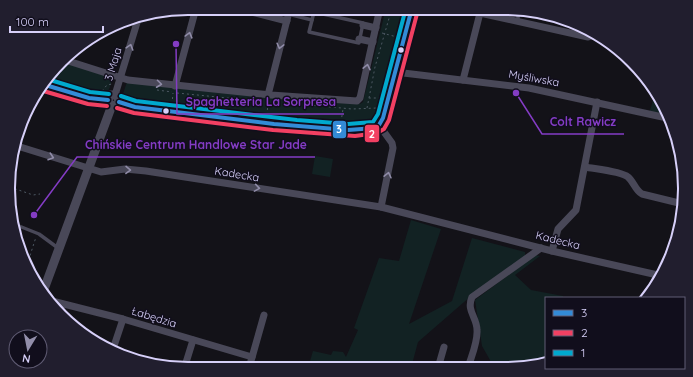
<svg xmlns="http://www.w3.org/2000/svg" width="693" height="377" viewBox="0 0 693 377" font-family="Quicksand,sans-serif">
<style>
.green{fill:#122223}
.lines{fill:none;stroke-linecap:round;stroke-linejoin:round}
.path{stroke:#4d5863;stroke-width:1;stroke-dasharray:2 3;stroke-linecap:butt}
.service{stroke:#494858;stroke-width:3.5}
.minor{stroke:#494858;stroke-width:7}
.tertiary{stroke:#494858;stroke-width:9}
.bus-1-casing{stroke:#110e1c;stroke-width:7}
.bus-2-casing{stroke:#110e1c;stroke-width:7}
.bus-3-casing{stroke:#110e1c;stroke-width:7}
.bus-1{stroke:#338bd7;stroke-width:4}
.bus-2{stroke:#f24062;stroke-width:4}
.bus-3{stroke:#00a9ce;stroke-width:4}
.oneway{stroke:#908ca8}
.bus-dot{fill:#d7d0f9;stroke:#110e1c;stroke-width:1.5}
.labels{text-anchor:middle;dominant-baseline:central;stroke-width:3;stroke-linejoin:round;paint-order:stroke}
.street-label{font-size:11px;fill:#d7d0f9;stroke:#110e1c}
.rim{fill:none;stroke:#d7d0f9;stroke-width:2}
.leader{fill:none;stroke:#843cc5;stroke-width:1.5}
.callout-dot{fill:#843cc5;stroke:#110e1c;stroke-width:1.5}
.callout-label{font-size:12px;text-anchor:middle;font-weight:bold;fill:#843cc5;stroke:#110e1c;stroke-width:3;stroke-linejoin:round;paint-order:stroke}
.line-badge{stroke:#110e1c;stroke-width:1.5}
.badge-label{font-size:11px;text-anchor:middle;font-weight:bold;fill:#fff}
</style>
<rect width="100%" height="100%" fill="#131218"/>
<!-- green -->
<g class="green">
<path d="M386,8H408L382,108L374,123L362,125L286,121L130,102L131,100L126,98L123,94L127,82L175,88L360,104L363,102Z"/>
<path d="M63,62L112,78C111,83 110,92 104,94C91,99 59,85 45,81Z"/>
<path d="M655,93L667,118L649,114Z"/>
<path d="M315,156L333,159L330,177L312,174Z"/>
<path d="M411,220L441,229L409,324L452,301L472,238L525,252V257L471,296L418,342L411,368H308L313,351L331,355L333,351L343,352L346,357L358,330L354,328L379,258L399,261Z"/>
<path d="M535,255L540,256L515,275L531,290L563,296V298H546V361L528,367L491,368L490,360L482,346L475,300Z"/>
</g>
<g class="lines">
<!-- path -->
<g class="path">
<path d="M382,33L397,37"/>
<path d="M157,90L172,92"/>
<path d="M102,91L107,85L112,84"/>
<path d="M177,93L248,100"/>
<path d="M369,98L375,67L392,8"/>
<path d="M172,104L173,93"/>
<path d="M299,104L352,109L377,108"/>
<path d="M367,108L369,98H381"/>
<path d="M267,115L268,102"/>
<path d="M341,122L343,109"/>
<path d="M10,187L33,195L40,194"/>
<path d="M22,258L27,260"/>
<path d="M27,265L36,237"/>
</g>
<!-- service -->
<g class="service">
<path d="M507,8L518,12V21"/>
<path d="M314,12L363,23L359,43L309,32Z"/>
<path d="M288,14L312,20"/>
<path d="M590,31L588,37L603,40"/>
<path d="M14,224L39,234L58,248"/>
</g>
<!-- minor -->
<g class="minor">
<path d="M235,8L287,21"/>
<path d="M363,25L376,28"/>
<path d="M359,39L373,42"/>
<path d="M65,60L128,80L271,95L357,101L360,98L380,8"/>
<path d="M395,72L529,88L667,118"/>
<path d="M463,80L480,13L588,37"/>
<path d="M175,86L196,8"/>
<path d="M115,95L139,16"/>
<path d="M268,95L290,8"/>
<path d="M379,125L392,143L393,148L381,207"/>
<path d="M14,145L101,172L125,169L146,171L381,207L552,251L662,276"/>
<path d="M585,167C595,169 620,171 628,177C634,182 635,190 642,194L683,204"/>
<path d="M552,251L558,229L576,210L597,102"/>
<path d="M48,300L123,319L252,357"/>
<path d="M113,349L123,319"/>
<path d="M249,368L264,315"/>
<path d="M438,368L444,347"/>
<path d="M468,368C471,357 478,342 477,330C477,317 466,311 472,297L541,248"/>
<path d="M184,369L193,340"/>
</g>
<!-- tertiary -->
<g class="tertiary">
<path d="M42,84L89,98L108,100"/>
<path d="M108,100L110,95H115L118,97L119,102"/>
<path d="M119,102L135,107C197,114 258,123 320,128C335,129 361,133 375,128C382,125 383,117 385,110L412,8"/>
<path d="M43,292L112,105"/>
</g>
<!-- bus-1 casing -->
<g class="bus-1-casing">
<g id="bus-1">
<path d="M42,84L89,98L108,100"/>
<path d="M119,102L135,107L274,124L348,130L375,128L379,125L383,118L412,8"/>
</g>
</g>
<!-- bus-2 casing -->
<g class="bus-2-casing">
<g id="bus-2">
<path d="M40,90L88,104L107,106"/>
<path d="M117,108L134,113L273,130L355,136L377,133L384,129L389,120L418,10"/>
</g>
</g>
<!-- bus-3 casing -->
<g class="bus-3-casing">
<g id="bus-3">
<path d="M47,79L90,92L109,94"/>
<path d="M121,96L136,101L297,120L348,124L373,122L378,114L406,8"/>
</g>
</g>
<!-- bus-1 -->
<use href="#bus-1" class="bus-1"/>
<!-- bus-2 -->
<use href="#bus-2" class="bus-2"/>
<!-- bus-3 -->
<use href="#bus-3" class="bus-3"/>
</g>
<!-- one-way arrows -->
<defs><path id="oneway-chevron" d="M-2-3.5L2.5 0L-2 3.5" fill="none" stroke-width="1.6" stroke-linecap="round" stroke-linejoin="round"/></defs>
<g class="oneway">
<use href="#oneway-chevron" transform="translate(189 35) rotate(-75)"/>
<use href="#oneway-chevron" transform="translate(280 46) rotate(104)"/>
<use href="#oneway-chevron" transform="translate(130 47) rotate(-73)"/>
<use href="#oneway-chevron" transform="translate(367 67) rotate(-78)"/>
<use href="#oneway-chevron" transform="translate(159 84) rotate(7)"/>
<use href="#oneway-chevron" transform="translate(51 157) rotate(18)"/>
<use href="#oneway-chevron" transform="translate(128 170) rotate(1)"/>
<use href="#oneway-chevron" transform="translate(388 175) rotate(-77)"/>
<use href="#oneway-chevron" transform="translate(257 188) rotate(9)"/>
</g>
<!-- markers -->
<g class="bus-dot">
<circle cx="401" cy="50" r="3.5"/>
<circle cx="166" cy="111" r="3.5"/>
</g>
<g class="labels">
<!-- street labels -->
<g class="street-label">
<text transform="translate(113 64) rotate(-73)">3 Maja</text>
<text transform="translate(534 78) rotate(10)">Myśliwska</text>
<text transform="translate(237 174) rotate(9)">Kadecka</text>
<text transform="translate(558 240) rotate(14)">Kadecka</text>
<text transform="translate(154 317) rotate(17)">Łabędzia</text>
</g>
</g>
<!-- crop -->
<path d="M0 0H693V377H0ZM188 15H505A173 173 0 0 1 678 188V189A173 173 0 0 1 505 362H188A173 173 0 0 1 15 189V188A173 173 0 0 1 188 15Z" fill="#211e2e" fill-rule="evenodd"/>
<path class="rim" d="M188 15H505A173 173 0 0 1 678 188V189A173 173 0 0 1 505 362H188A173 173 0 0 1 15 189V188A173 173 0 0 1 188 15Z"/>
<!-- callouts -->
<path class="leader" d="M176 44L177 114H344M516 93L542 134H624M34 215L77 157H315"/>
<g class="callout-dot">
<circle cx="176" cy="44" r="4"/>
<circle cx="516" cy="93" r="4"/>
<circle cx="34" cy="215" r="4"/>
</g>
<g class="callout-label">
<text x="261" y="106">Spaghetteria La Sorpresa</text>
<text x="583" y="126">Colt Rawicz</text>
<text x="196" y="149">Chińskie Centrum Handlowe Star Jade</text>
</g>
<g class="line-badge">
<rect x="332" y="120" width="15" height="19" rx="4" fill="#338bd7"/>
<rect x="364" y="124" width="16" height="19" rx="4" fill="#f24062"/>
</g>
<g class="badge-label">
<text x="339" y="133">3</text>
<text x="372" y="138">2</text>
</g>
<!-- legend -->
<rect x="545" y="297" width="140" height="72" fill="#110e1c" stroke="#605c74"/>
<rect x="553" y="310" width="20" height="6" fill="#338bd7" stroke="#605c74"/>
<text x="581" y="317" font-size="12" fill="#d7d0f9">3</text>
<rect x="553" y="330" width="20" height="6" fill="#f24062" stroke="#605c74"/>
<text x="581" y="337" font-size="12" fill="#d7d0f9">2</text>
<rect x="553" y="350" width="20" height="6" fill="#00a9ce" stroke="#605c74"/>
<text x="581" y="357" font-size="12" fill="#d7d0f9">1</text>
<!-- north arrow -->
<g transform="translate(28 349) rotate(190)"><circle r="19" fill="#110e1c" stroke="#605c74"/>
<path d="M0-3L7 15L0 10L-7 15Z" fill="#928eaa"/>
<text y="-6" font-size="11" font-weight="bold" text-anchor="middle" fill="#d7d0f9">N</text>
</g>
<!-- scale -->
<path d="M10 26v6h93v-6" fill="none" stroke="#d7d0f9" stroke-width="2"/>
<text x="16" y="26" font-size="12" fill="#d7d0f9" stroke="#110e1c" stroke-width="3" paint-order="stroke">100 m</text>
</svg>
